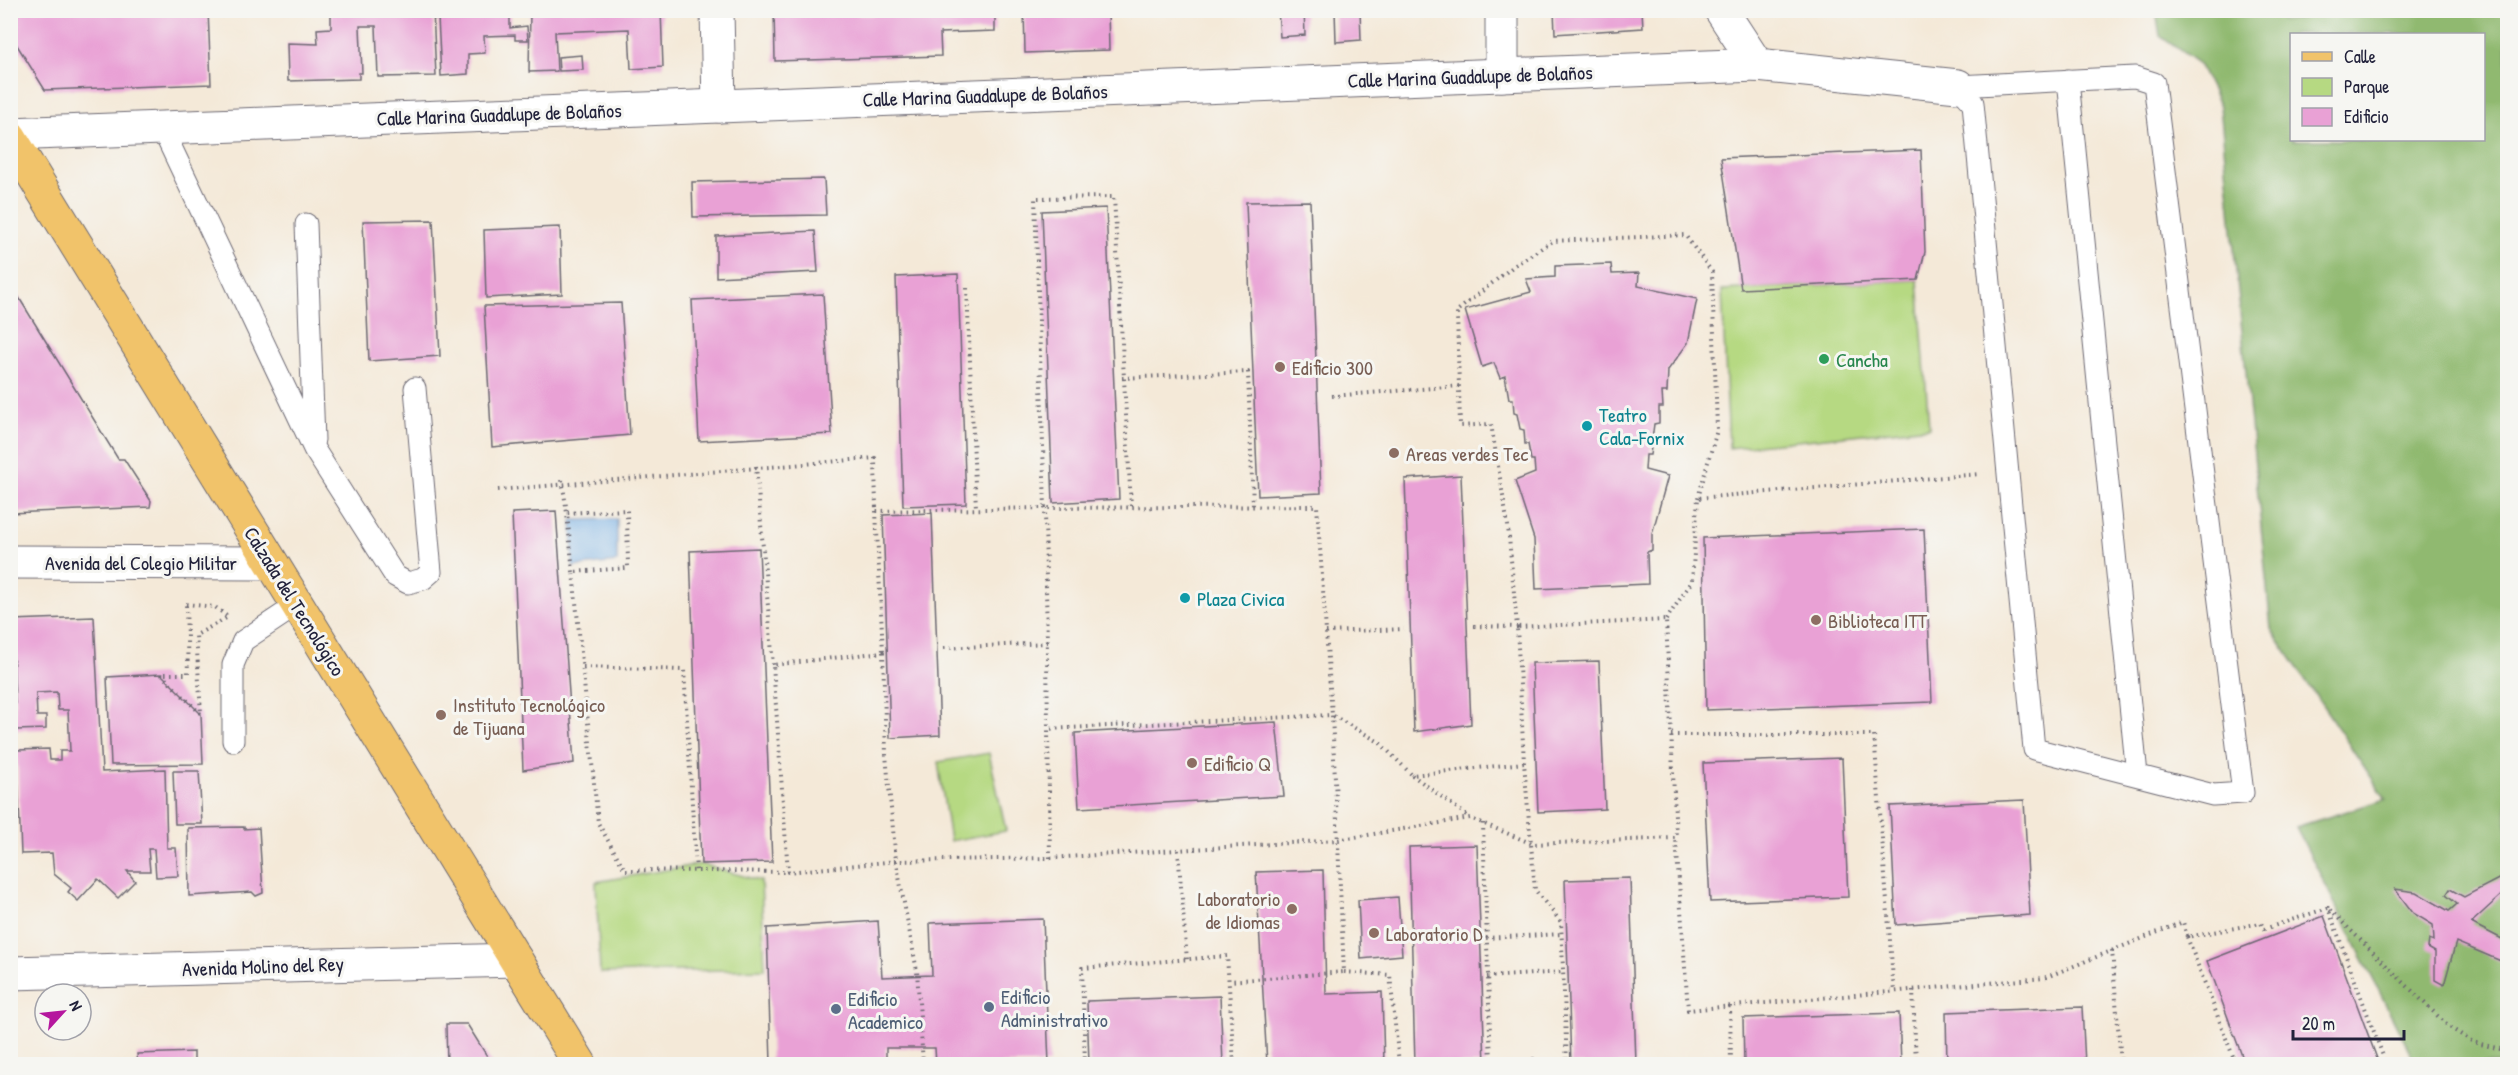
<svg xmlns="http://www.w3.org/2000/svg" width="2518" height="1075" viewBox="0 0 2518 1075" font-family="'Patrick Hand',sans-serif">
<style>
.green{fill:#b6d982;stroke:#6c7e5e;stroke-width:1.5}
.forest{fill:#90b970;stroke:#596e56;stroke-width:1.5;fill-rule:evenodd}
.water{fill:#74ade4;stroke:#4b6890;stroke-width:1.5}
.building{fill:#e9a1d5}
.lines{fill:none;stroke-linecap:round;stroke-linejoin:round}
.service-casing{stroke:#6c6872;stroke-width:23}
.minor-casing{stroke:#6c6872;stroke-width:35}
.primary-casing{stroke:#6c6872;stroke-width:35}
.path{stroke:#6c6872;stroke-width:4;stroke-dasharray:1.5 4.5;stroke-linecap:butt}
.service{stroke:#fff;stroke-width:21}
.minor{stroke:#fff;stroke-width:33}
.primary{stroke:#f1c36a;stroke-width:33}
.leisure-dot{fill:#2e9e5b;stroke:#f6f6f2;stroke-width:2}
.education-dot{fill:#8d6e63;stroke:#f6f6f2;stroke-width:2}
.culture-dot{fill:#0f9aa8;stroke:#f6f6f2;stroke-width:2}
.service-dot{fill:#5c6f8a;stroke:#f6f6f2;stroke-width:2}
.labels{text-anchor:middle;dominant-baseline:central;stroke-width:6;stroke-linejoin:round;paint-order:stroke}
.street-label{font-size:20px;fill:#22223b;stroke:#f6f6f2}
.leisure-label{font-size:20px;fill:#27864d;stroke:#f6f6f2;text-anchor:start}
.education-label{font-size:20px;fill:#785e54;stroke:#f6f6f2;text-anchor:start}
.culture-label{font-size:20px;fill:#0d838f;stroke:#f6f6f2;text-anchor:start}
.service-label{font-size:20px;fill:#4e5e75;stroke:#f6f6f2;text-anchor:start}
</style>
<rect width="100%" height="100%" fill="#f6f6f2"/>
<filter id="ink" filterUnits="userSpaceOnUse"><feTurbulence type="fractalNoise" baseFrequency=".0167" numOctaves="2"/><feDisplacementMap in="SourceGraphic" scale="12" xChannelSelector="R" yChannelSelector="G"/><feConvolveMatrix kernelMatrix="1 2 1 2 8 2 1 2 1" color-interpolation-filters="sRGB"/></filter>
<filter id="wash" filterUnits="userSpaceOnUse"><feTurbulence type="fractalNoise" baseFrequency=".008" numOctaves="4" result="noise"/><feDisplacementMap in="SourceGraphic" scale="24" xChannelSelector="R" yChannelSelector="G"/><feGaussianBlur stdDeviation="1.35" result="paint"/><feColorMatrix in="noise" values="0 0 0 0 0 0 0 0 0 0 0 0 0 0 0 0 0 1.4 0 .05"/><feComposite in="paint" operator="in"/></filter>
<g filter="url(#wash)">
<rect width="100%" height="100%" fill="#f4e9d8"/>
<!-- green -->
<g class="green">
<path d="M1918,280L1929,427L1729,448L1722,290Z"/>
<path d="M989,753L1006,831L950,841L938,762Z"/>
<path d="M701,864L761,881L765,969L600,973L596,882Z"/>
</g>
<!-- forest -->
<path class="forest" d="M2156,11H2276L2283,21L2343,11H2507V1064H2416L2296,827L2386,799L2271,629L2220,106L2199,64L2160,36ZM2292,34H2484V140H2292Z"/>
<!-- water -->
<path class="water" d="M617,519V562L573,567L572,520Z"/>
<g id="blocks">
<!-- building -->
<g class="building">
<path d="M10,10H208L211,84L45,90L10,34Z"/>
<path d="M331,10H433L436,76L378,77L376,26H360L362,73H359V79L288,81L287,43L318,44L317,29L331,28Z"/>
<path d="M435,10H447V14L466,13V10H510V28L527,26L528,40H515V35L484,36L485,53L468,54V74L441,76L438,18L435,19Z"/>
<path d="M530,10H661L663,67L631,69L629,29L555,32L557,71L529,72Z"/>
<path d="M774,10H858V15H873V10H995V31L940,33L941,56L775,61Z"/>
<path d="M1024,10H1108L1109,50L1025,53Z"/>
<path d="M1278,10H1304L1305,35L1280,37Z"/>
<path d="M1335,10H1360L1361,40L1336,42Z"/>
<path d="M1554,10H1642L1643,28L1555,34Z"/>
<path d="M2371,10H2381L2383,16L2372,17Z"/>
<path d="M582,55L583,70L559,71L558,57Z"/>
<path d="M1921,150L1925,252L1918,280L1741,289L1721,158Z"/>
<path d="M824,179L826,215L693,217L692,182Z"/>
<path d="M1310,201L1321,493L1258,496L1246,202Z"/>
<path d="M1106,208L1119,499L1053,503L1042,211Z"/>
<path d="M433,220L440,356L369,361L363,221Z"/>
<path d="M560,227L562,294L486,298L484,230Z"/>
<path d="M815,231L818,272L716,277V236Z"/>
<path d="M1611,264L1612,274L1639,273L1638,286L1697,299L1688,343L1668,370L1667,392H1662L1663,407H1659V423L1654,424L1650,455H1646L1645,470L1668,476L1652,534V550L1647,552L1648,584L1536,589L1534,539L1515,481L1535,473L1534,460H1531L1528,444H1525L1524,430L1520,429L1517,414L1514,413L1513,399H1509L1505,376L1500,378L1494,363L1482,367L1465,310L1531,292L1526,279L1555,277V266Z"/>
<path d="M958,274L966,504L903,506L896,277Z"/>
<path d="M10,283L118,459H124L151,501L150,507L10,513Z"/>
<path d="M823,294L832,434L699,441L692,300Z"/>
<path d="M621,303L630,435L492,447L484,306Z"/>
<path d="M1461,475L1471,724L1414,732L1405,479Z"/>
<path d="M556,511L574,763L523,770L512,513Z"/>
<path d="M932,513L940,735L890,738L883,515Z"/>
<path d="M1924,529L1932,702L1706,710L1703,538Z"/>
<path d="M759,548L772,862L701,864L690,551Z"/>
<path d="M94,617L102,772L165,769L167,848H176L178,876L156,877L154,849H148L150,871H127L135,881L118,898L98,879L78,901L68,892L71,888L54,874L52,853L21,854L17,750L49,749L50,760H60V751H70L68,710H58L57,692L36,693L37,716H46V729L16,730L12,620Z"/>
<path d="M1599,661L1605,809L1538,812L1532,663Z"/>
<path d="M161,674L201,714L203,764L111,765L107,677Z"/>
<path d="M1276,722L1284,796L1079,808L1075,733Z"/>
<path d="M1842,758L1848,897L1710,902L1703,763Z"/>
<path d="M173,771H199L202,824H175Z"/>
<path d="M2024,800L2030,915L1896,925L1890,806Z"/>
<path d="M244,827V829L259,828L263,893L256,896L252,892L189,896L188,828Z"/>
<path d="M1477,845L1485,1064H1415L1409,847Z"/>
<path d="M1323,870L1326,994L1382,992L1384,1064H1267L1256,872Z"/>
<path d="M2508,874V889L2471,923L2508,942V964L2456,942L2444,985L2435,980V952L2428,948L2429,939L2434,941L2433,925L2413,913L2395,889L2416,892L2449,911L2457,904L2446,895L2450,889L2464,897Z"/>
<path d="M1630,878L1636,1064H1571L1565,880Z"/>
<path d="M1398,897L1402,955L1361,959L1358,900Z"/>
<path d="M2324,916L2379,1064H2245L2207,961Z"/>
<path d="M1043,919L1049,1064H936L935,1048H886V1064H771L767,928L878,921L882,977L932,975L930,923Z"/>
<path d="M1220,996L1223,1064H1089L1087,1001Z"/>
<path d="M2082,1007L2085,1064H1947L1946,1012Z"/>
<path d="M1899,1013L1901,1064H1744L1743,1018Z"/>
<path d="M446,1024H467L492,1064H447Z"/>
<path d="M194,1052V1064H138L137,1054Z"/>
</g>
</g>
</g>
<g filter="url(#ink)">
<use href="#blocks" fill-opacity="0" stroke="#6c6872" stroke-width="1.5"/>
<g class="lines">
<!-- service casing -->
<g class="service-casing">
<g id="service">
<path d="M2135,77L2154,83L2243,793L2213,795L2034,749L1973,103L1958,86Z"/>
<path d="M2068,80L2137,775"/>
<path d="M162,128L314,449L395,576L408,583L423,579L431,572L415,388"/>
<path d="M306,224L314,440"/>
<path d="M233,741V665L243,641L297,605"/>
</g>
</g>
<!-- minor casing -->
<g class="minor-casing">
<g id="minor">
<path d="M717,10L719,106"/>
<path d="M1502,10V75"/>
<path d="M1721,10L1757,65"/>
<path d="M10,134L1757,65L1958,86"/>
<path d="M10,562L271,563"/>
<path d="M10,973L516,960"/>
</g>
</g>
<!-- primary casing -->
<g class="primary-casing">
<path id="primary" d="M10,137L580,1064"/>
</g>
<!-- path -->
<g class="path">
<path d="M967,288L976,509"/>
<path d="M1122,378L1248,372L1253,506"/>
<path d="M1332,396L1459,386"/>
<path d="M756,466L773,665"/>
<path d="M562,480L567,513"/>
<path d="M498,490L875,458L876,511L1045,508L1048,729"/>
<path d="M1131,506L1114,197L1035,198L1045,508L1317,506L1332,715L1379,742L1412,775L1524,763L1535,890L1561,922L1567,1064"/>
<path d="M876,511L883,652"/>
<path d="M573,572L567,513L627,510L628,568L573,572L598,823L625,870L788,872"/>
<path d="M186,604L215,607L228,617L196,635L201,714L161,674H188Z"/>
<path d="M1666,620L1692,581L1698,498L1980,474"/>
<path d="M1474,626L1517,627L1508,526L1491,424L1460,426L1457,311L1515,265L1553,241L1685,235L1712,272L1717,430L1698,498"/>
<path d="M1326,632L1404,629"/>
<path d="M944,648L1047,643"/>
<path d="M883,652L886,755L896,861L788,872L773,665Z"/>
<path d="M583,667L684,670L696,871"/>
<path d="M1671,735H1874L1894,992"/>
<path d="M1524,763L1517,627L1666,620L1676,838"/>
<path d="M1412,775L1469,817"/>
<path d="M1483,823L1491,1064"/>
<path d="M1178,850L1187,960"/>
<path d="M1050,858L1048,729L1332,715L1344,972L1229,981"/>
<path d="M2330,910L2449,1027L2473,1042L2508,1051"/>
<path d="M2187,937L2236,1064"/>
<path d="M1486,938L1562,934"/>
<path d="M2112,950L2121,1064"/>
<path d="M1344,972L1390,975L1399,1064"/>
<path d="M1487,977L1563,972"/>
<path d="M1913,990L1916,1064"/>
<path d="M1730,1006L1731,1064"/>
<path d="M923,1064L917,971L896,861L1050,858L1337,840L1470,818L1533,844L1676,838L1688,1010L2044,978L2183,922L2187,937L2261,923L2264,929L2328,908L2386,1064"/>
<path d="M1085,1064L1082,968L1227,956L1234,1064"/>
<path d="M1522,1064L1533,1059L1541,1064"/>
</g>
<!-- service -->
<use href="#service" class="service"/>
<!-- minor -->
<use href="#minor" class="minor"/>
<!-- primary -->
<use href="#primary" class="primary"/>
</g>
</g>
<!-- markers -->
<circle class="leisure-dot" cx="1824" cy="359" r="6"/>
<g class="education-dot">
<circle cx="1280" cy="367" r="6"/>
<circle cx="1394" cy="453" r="6"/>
<circle cx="1816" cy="620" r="6"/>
<circle cx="441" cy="715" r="6"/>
<circle cx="1192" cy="763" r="6"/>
<circle cx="1292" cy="909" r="6"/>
<circle cx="1374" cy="933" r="6"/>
</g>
<g class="culture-dot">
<circle cx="1587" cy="426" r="6"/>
<circle cx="1185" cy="598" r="6"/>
</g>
<g class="service-dot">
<circle cx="989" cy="1007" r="6"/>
<circle cx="836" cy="1009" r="6"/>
</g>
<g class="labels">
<!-- street labels -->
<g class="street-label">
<text transform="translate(1470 76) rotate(-2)">Calle Marina Guadalupe de Bolaños</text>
<text transform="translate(985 95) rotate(-2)">Calle Marina Guadalupe de Bolaños</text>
<text transform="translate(499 114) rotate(-2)">Calle Marina Guadalupe de Bolaños</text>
<text x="141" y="562">Avenida del Colegio Militar</text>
<text transform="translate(295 601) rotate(58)">Calzada del Tecnológico</text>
<text transform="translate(263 966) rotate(-2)">Avenida Molino del Rey</text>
</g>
<!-- leisure labels -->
<g class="leisure-label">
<text x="1836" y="359">Cancha</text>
</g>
<!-- education labels -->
<g class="education-label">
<text x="1292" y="367">Edificio 300</text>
<text x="1406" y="453">Areas verdes Tec</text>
<text x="1828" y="620">Biblioteca ITT</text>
<text x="453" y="704">Instituto Tecnológico<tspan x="453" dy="23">de Tijuana</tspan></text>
<text x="1204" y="763">Edificio Q</text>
<text x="1280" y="898" text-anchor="end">Laboratorio<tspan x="1280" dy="23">de Idiomas</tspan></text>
<text x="1386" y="933">Laboratorio D</text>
</g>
<!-- culture labels -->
<g class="culture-label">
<text x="1599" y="414">Teatro<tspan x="1599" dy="23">Cala-Fornix</tspan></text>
<text x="1197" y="598">Plaza Civica</text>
</g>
<!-- service labels -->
<g class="service-label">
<text x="1001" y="996">Edificio<tspan x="1001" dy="23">Administrativo</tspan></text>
<text x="848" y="998">Edificio<tspan x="848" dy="23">Academico</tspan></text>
</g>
</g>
<!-- margin -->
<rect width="2518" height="1075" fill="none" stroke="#f6f6f2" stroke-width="36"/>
<!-- legend -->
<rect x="2290" y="33" width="195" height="108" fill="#f6f6f2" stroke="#a1a1a9" stroke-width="1.5"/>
<rect x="2302" y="52" width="30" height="9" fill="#f1c36a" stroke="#a1a1a9" stroke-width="1.5"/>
<text x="2344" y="63" font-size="18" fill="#22223b">Calle</text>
<rect x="2302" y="78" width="30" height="18" fill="#b6d982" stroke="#a1a1a9" stroke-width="1.5"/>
<text x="2344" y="93" font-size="18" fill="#22223b">Parque</text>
<rect x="2302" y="108" width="30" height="18" fill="#e9a1d5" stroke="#a1a1a9" stroke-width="1.5"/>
<text x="2344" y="123" font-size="18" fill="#22223b">Edificio</text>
<!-- north arrow -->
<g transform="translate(63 1012) rotate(63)"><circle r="28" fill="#f6f6f2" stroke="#a1a1a9" stroke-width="1.5"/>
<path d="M0-4.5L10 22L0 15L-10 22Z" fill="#b5179e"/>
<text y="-9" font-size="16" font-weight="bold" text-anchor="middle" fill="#22223b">N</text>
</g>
<!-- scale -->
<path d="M2293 1030v9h111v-9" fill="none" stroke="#22223b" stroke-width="3"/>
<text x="2302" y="1030" font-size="18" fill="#22223b" stroke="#f6f6f2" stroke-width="4.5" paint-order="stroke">20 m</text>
</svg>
